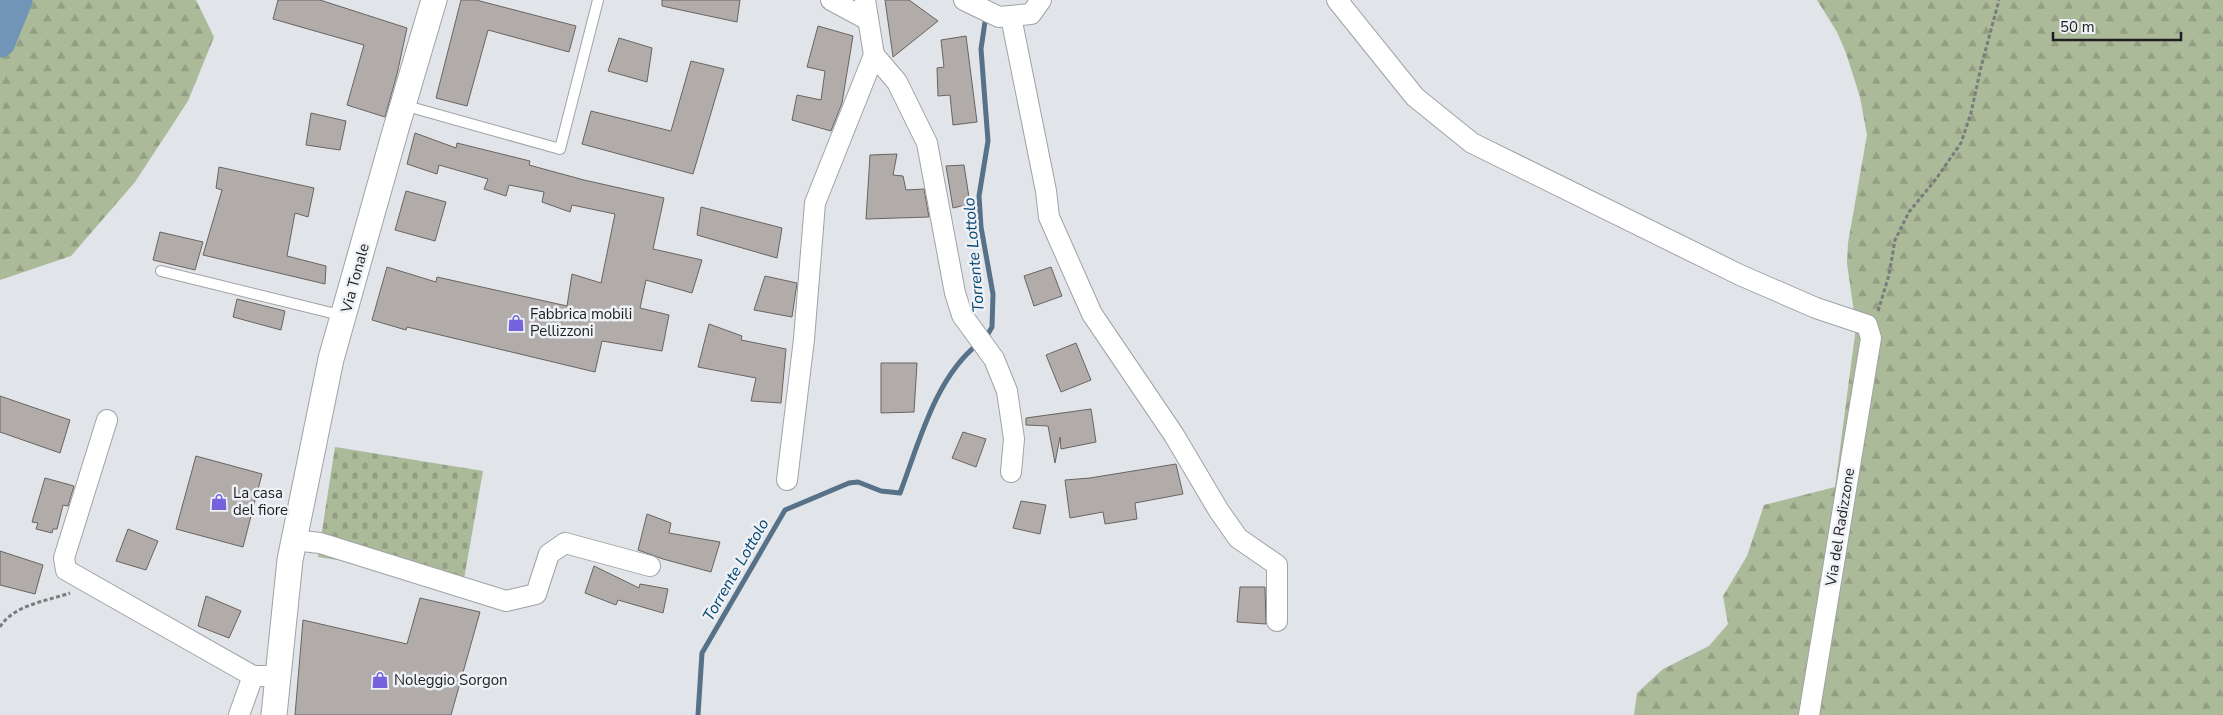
<svg xmlns="http://www.w3.org/2000/svg" width="2223" height="715" viewBox="0 0 2223 715" font-family="'Nunito Sans',sans-serif">
<style>
.forest{fill:url(#forest-firs)}
.cemetery{fill:url(#cemetery-stones)}
.lines{fill:none;stroke-linecap:round;stroke-linejoin:round}
.stream{stroke:#577189;stroke-width:5}
.river{stroke:#7095b6;stroke-width:31}
.building{fill:#b1acaa;stroke:#696462}
.service-casing{stroke:#a0a2a6;stroke-width:12}
.minor-casing{stroke:#a0a2a6;stroke-width:22}
.tertiary-casing{stroke:#a0a2a6;stroke-width:27}
.path{stroke:#797b7d;stroke-width:3;stroke-dasharray:4 2.5;stroke-linecap:butt}
.service{stroke:#fff;stroke-width:10}
.minor{stroke:#fff;stroke-width:20}
.tertiary{stroke:#fff;stroke-width:25}
.labels{text-anchor:middle;dominant-baseline:central;stroke-width:5;stroke-linejoin:round;paint-order:stroke}
.street-label{font-size:15px;fill:#1d1e1f;stroke:#eef1f5}
.poi-label{font-size:15px;fill:#1d1e1f;stroke:#eef1f5;text-anchor:start}
.water-label{font-size:16px;font-style:italic;fill:#064672;stroke:#eef1f5}
</style>
<defs>
<pattern id="forest-firs" width="22" height="20" patternUnits="userSpaceOnUse" patternTransform="scale(1.25)"><rect width="22" height="20" fill="#abba99"/><path d="M5 1l3.5 6h-7zM16 11l3.5 6h-7z" fill="#939f83"/></pattern>
<pattern id="cemetery-stones" width="16" height="16" patternUnits="userSpaceOnUse" patternTransform="scale(1.25)"><rect width="16" height="16" fill="#abba99"/><path d="M2 7V4a2 2 0 0 1 4 0v3zM10 15v-3a2 2 0 0 1 4 0v3z" fill="#939f83"/></pattern>
</defs>
<rect width="100%" height="100%" fill="#e1e4e8"/>
<!-- forest -->
<g class="forest">
<path d="M10,0H196L214,37L188,101L135,182L71,256L0,280V4Z"/>
<path d="M1817,0H2223V715H1634L1637,693L1663,669L1709,646L1728,624L1723,596L1747,556L1764,505L1835,487L1856,327L1847,263L1848,243L1867,135L1860,97L1846,53L1837,32Z"/>
</g>
<!-- cemetery -->
<path class="cemetery" d="M335,447L483,471L464,579L318,557Z"/>
<g class="lines">
<!-- stream -->
<g class="stream">
<path d="M985,339L992,327L993,294L981,227L979,196L988,141L981,49L986,15"/>
<path d="M698,715L702,653L785,510L849,483L858,482L881,491L900,493C919,443 935,378 978,344"/>
</g>
<!-- river -->
<path class="river" d="M0,42L17,0"/>
</g>
<!-- building -->
<g class="building">
<path d="M278,0H320L407,28L397,74L385,117L347,105L364,45L273,19Z"/>
<path d="M461,0H476L576,26L569,52L488,30L467,106L436,98Z"/>
<path d="M662,0H740L737,22L662,6Z"/>
<path d="M885,0H909L938,21L893,57Z"/>
<path d="M818,26L853,36L842,103L831,131L792,120L797,95L821,100L825,71L807,67Z"/>
<path d="M966,36L977,122L953,125L950,95L938,96L937,68L944,67L941,40Z"/>
<path d="M619,38L652,48L647,82L608,71Z"/>
<path d="M691,61L724,69L693,174L582,144L591,111L671,131Z"/>
<path d="M311,113L346,121L340,150L306,145Z"/>
<path d="M415,133L456,148L457,143L530,161L529,165L584,180L664,198L653,249L702,260L692,293L646,280L640,308L669,315L662,351L602,341L595,372L407,327L406,330L372,320L387,267L436,282L437,277L567,306L572,274L601,283L615,214L572,205L570,212L542,202L544,192L509,185L506,196L484,189L488,179L439,165L437,174L407,164Z"/>
<path d="M897,154L893,175L903,176L906,190L924,189L929,217L866,219L870,155Z"/>
<path d="M964,165L970,204L953,208L946,166Z"/>
<path d="M219,167L314,188L308,217L295,213L287,256L326,266L325,284L203,255L222,190L216,188Z"/>
<path d="M406,191L446,202L435,241L395,230Z"/>
<path d="M701,207L782,228L777,258L697,235Z"/>
<path d="M160,232L203,242L195,270L153,260Z"/>
<path d="M1051,267L1062,296L1034,306L1024,276Z"/>
<path d="M765,276L797,283L792,317L754,310Z"/>
<path d="M237,299L285,311L281,330L233,317Z"/>
<path d="M709,324L742,336L741,340L786,349L781,403L751,401L756,378L698,367Z"/>
<path d="M1076,343L1091,380L1061,392L1046,355Z"/>
<path d="M881,363H917L914,412L881,413Z"/>
<path d="M0,396L70,420L60,453L0,432Z"/>
<path d="M1091,409L1096,442L1061,449L1060,437L1055,463L1048,426L1026,425V418Z"/>
<path d="M963,432L986,439L976,467L952,458Z"/>
<path d="M196,456L262,474L243,547L176,529Z"/>
<path d="M1176,464L1183,494L1135,503L1137,519L1105,524L1103,512L1070,518L1065,480L1090,478Z"/>
<path d="M45,478L74,486L68,506L63,505L57,529H53L52,533L36,529L38,523L32,522Z"/>
<path d="M1021,501L1046,505L1040,534L1013,528Z"/>
<path d="M647,514L671,523L669,533L720,542L711,572L663,559L638,550Z"/>
<path d="M128,529L158,541L146,570L116,561Z"/>
<path d="M0,551L43,565L35,594L0,585Z"/>
<path d="M594,566L639,588L640,584L668,589L663,613L618,600L616,605L585,593Z"/>
<path d="M1240,587H1265L1266,624L1237,622Z"/>
<path d="M206,596L241,611L229,638L198,626Z"/>
<path d="M420,598L480,612L451,715H295L303,620L407,644Z"/>
</g>
<g class="lines">
<!-- service casing -->
<g class="service-casing">
<g id="service">
<path d="M403,105L560,149L598,0"/>
<path d="M161,271L344,316"/>
</g>
</g>
<!-- minor casing -->
<g class="minor-casing">
<g id="minor">
<path d="M831,0L868,20"/>
<path d="M964,0L999,17L1031,14L1041,0"/>
<path d="M1337,0L1415,97L1472,143L1740,275L1816,308L1867,325L1871,338L1809,715"/>
<path d="M1011,17L1046,191L1049,217L1092,314L1174,435L1219,511L1238,538L1277,565V621"/>
<path d="M874,55L897,82L927,143L955,293L962,315L994,359L1007,391L1014,439L1011,472"/>
<path d="M107,420L64,558L66,570L253,676H278"/>
<path d="M787,480L804,339L815,203L874,55L865,0"/>
<path d="M294,540L320,543L506,601L536,594L549,554L565,543L650,566"/>
<path d="M239,715L253,676"/>
</g>
</g>
<!-- tertiary casing -->
<g class="tertiary-casing">
<path id="tertiary" d="M274,715L290,560L331,359L395,132L434,0"/>
</g>
<!-- path -->
<g class="path">
<path d="M1878,311L1889,275L1895,240L1909,212L1936,179L1961,143L1971,113L1981,67L1999,0"/>
<path d="M0,627C13,605 47,601 70,593"/>
</g>
<!-- service -->
<use href="#service" class="service"/>
<!-- minor -->
<use href="#minor" class="minor"/>
<!-- tertiary -->
<use href="#tertiary" class="tertiary"/>
</g>
<!-- icons -->
<defs>
<g id="shop-bare" transform="scale(1.35)"><path d="M-5-2.5h2.3a2.7 3.5 0 0 1 5.4 0H5L5.5 6h-11ZM-1.5-2.5h3a1.5 2.3 0 0 0-3 0Z" fill="#7563de" stroke="#eef1f5" stroke-width="2.5" paint-order="stroke"/></g>
</defs>
<g fill-rule="evenodd">
<use href="#shop-bare" x="516" y="323"/>
<use href="#shop-bare" x="219" y="502"/>
<use href="#shop-bare" x="380" y="680"/>
</g>
<g class="labels">
<!-- street labels -->
<g class="street-label">
<text transform="translate(355 278) rotate(-75)">Via Tonale</text>
<text transform="translate(1840 527) rotate(-81)">Via del Radizzone</text>
</g>
<!-- poi labels -->
<g class="poi-label">
<text x="530" y="314">Fabbrica mobili<tspan x="530" dy="17">Pellizzoni</tspan></text>
<text x="233" y="493">La casa<tspan x="233" dy="17">del fiore</tspan></text>
<text x="394" y="680">Noleggio Sorgon</text>
</g>
<!-- water labels -->
<g class="water-label">
<text transform="translate(974 255) rotate(-95)">Torrente Lottolo</text>
<text transform="translate(736 570) rotate(-60)">Torrente Lottolo</text>
</g>
</g>
<!-- scale -->
<path d="M2053 32v8h128v-8" fill="none" stroke="#1d1e1f" stroke-width="2.5"/>
<text x="2060" y="32" font-size="15" fill="#1d1e1f" stroke="#eef1f5" stroke-width="4" paint-order="stroke">50 m</text>
</svg>
